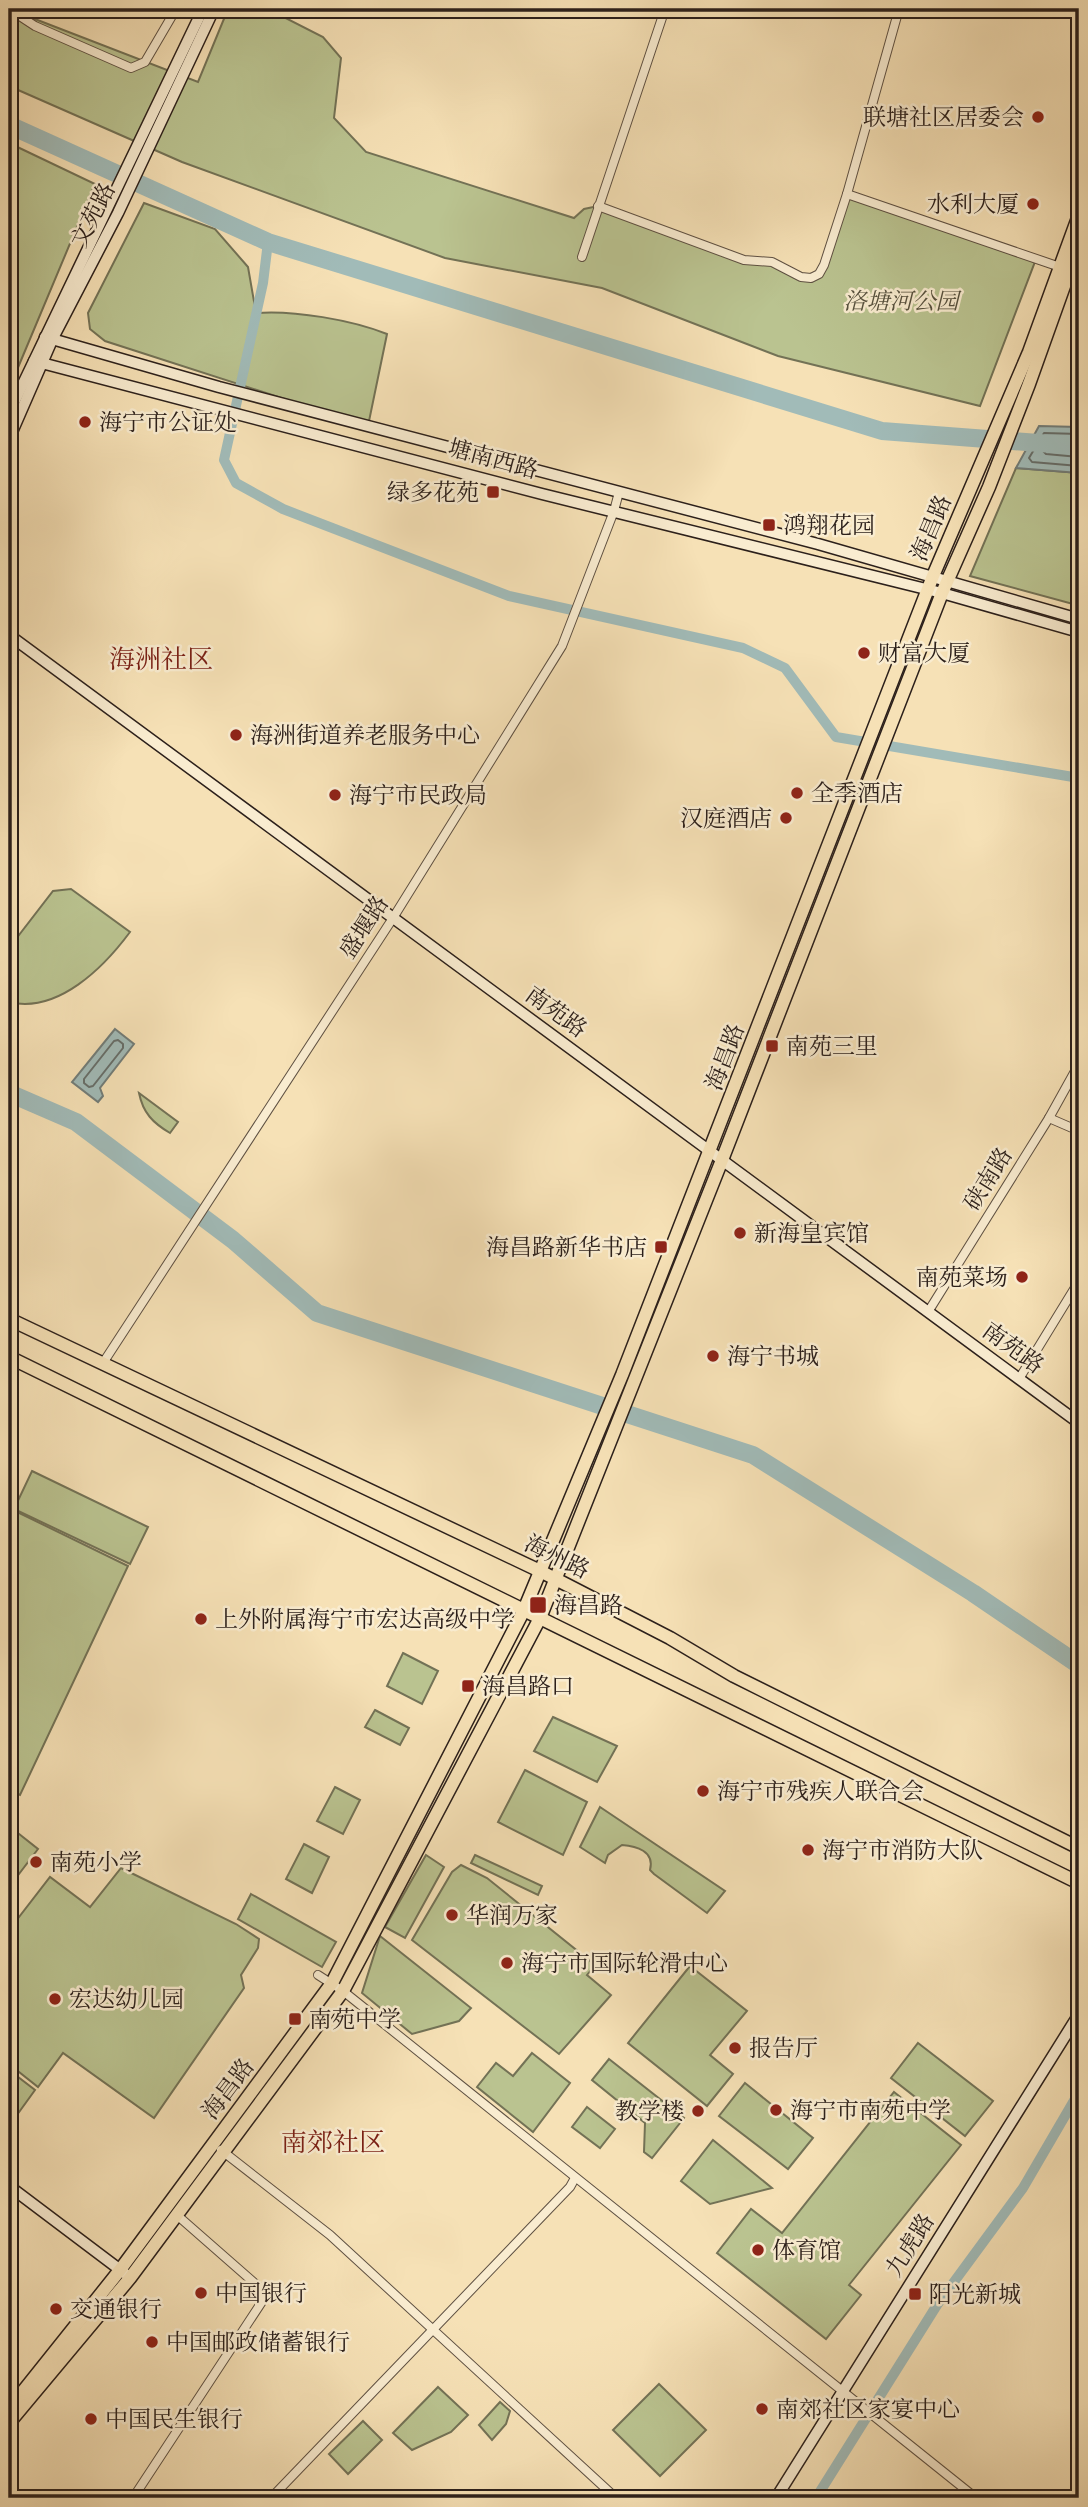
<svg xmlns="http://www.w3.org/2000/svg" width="1088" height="2507" viewBox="0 0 1088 2507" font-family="Cardo,'Noto Serif SC',serif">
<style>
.green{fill:#bac390;stroke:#737256;stroke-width:2}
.water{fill:#a1bbb8;stroke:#727d79;stroke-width:2}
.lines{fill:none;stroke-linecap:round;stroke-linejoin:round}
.shore{stroke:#666e6a;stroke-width:2}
.stream{stroke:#727d79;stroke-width:2.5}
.canal{stroke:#a1bbb8;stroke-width:10}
.river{stroke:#a1bbb8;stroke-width:18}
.street-casing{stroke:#5e5042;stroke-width:10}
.secondary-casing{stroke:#2c201b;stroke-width:13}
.primary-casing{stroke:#2c201b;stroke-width:15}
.street{stroke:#f9ecd0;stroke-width:8}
.secondary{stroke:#f9ecd0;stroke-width:10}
.primary{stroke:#f6e1b6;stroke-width:12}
.poi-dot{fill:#8f2418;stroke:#f9ecd0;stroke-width:2.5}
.labels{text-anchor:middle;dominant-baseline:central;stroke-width:5;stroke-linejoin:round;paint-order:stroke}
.poi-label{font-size:23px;fill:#2c201b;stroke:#f9ecd0;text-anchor:start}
.street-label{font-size:23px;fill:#2c201b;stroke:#f9ecd0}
.park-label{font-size:23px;font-style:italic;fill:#57513e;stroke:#f9ecd0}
.quarter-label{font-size:26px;fill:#7a1f14;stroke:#f9ecd0}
</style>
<rect width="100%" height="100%" fill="#f6e1b6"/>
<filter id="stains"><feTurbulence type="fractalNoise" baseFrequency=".00286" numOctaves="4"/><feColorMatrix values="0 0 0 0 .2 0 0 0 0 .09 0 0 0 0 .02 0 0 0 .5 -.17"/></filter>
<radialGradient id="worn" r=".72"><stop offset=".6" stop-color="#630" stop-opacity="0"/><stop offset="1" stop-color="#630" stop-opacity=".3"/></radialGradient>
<!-- green -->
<g class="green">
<path d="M9,9L198,82L228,9H268L323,37L341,58L334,118L366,152L574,218L584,209L598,206L744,260L772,262L801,277L819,274L847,194L1036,259L980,406L778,356L602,288L445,258L182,162L9,86Z"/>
<path d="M9,143L95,184L9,389Z"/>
<path d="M144,203L215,229L248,267L256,313C294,310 352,320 387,334L368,426L105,341L90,329L88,313Z"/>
<path d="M1016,468L1079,473V578L1073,604L970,576Z"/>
<path d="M71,889L130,932C104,967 58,1014 9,1002V948L53,891Z"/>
<path d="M139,1093L178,1122L170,1133C153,1123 143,1113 139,1093Z"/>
<path d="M32,1471L148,1527L130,1564L14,1509Z"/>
<path d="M9,1508L128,1566L20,1795L9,1790Z"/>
<path d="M403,1653L438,1671L422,1704L387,1686Z"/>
<path d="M375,1710L409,1728L400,1745L365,1727Z"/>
<path d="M553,1717L617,1746L597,1782L534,1751Z"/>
<path d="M525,1770L587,1802L563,1855L498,1822Z"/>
<path d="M335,1787L360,1800L343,1834L317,1821Z"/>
<path d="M600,1807L725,1891L707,1913L654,1874L650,1870C655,1851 636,1846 622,1845L608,1855L605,1863L580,1847Z"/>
<path d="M9,1826L38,1849L9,1887Z"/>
<path d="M304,1844L329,1857L312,1893L286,1879Z"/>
<path d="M426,1855L444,1867L405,1938L385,1927Z"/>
<path d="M475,1855L542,1886L538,1895L471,1863Z"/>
<path d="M461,1865L487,1878L595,1965L587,1975L611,1995L559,2054L412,1940L452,1872Z"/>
<path d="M121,1868L236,1924L259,1939L258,1948L241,1975L244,1988L154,2118L63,2053L38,2087L9,2064V1930L50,1877L90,1907Z"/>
<path d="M251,1894L336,1942L322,1967L238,1919Z"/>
<path d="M380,1936L471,2008L459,2021L412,2034L362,1993Z"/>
<path d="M690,1966L747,2011L710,2055L733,2074L707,2106L628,2043Z"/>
<path d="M918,2043L993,2101L965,2136L891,2078Z"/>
<path d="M532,2053L570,2083L533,2132L477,2087L496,2063L513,2076Z"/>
<path d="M609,2059L684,2118L652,2158L644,2152L645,2123L592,2080Z"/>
<path d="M9,2070L35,2090L9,2126Z"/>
<path d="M745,2083L813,2138L788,2169L719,2116Z"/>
<path d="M894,2092L961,2145L849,2285L861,2295L826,2339L717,2253L751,2209L782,2233Z"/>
<path d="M587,2107L615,2129L600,2148L572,2127Z"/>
<path d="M713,2140L772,2188L710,2204L681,2181Z"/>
<path d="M659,2384L706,2430L660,2476L613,2430Z"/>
<path d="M438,2387L468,2415L451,2432L412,2450L393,2433Z"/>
<path d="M500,2402L510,2411L506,2424L492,2440L479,2425Z"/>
<path d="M363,2421L382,2440L348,2474L329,2454Z"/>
</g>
<!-- water -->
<g class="water">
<path d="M1039,426L1079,427V473L1016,468Z"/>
<path d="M115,1029L134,1044L100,1088L103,1096L98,1102L72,1082Z"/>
</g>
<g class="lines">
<!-- shore -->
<g class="shore">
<path d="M1079,434L1044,433L1029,458L1032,462L1079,466"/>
<path d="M1079,442H1049L1043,451L1046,454L1079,457"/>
<path d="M118,1040L123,1044V1048L93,1086L89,1087L84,1083V1079L114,1041Z"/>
</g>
<!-- stream -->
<path class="stream" d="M1073,116L1076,84V9"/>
<!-- canal -->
<g class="canal">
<path d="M268,242L263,283L224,460L236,483L283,509L509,596L743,648L785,668L836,737L1079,778"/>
<path d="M816,2498L937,2305L1023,2188L1079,2092"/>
</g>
<!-- river -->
<g class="river">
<path d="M9,125L268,242L882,431L1079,446"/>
<path d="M9,1093L76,1122L233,1240L317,1313L753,1455L973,1593L1079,1665"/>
</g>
<!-- street casing -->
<g class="street-casing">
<g id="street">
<path d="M9,9L35,26L131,68L145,62L176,9"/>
<path d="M847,194L1060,267"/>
<path d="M598,206L744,260L772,262L801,277L811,278L819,274L824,265L847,194L899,9"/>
<path d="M582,257L665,9"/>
<path d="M1049,1118L1079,1131"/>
<path d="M928,1312L1049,1118L1079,1064"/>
<path d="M103,1363L393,918L562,646L614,511L619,492"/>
<path d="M1019,1379L1079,1281"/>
<path d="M318,1975L343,1991L976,2498"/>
<path d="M221,2150L330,2235L616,2498"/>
<path d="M133,2498L267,2294L178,2216"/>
<path d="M271,2498L570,2187L575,2178"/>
</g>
</g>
<!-- secondary casing -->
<g class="secondary-casing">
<g id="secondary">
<path d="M1062,271L1079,280"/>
<path d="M45,337L219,387L818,544L1079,619"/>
<path d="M34,361L542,494L942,593L1079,632"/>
<path d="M9,413L203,9"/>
<path d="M9,439L53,338L118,213L214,9"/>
<path d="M9,635L1079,1423"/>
<path d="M9,2186L127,2275"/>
<path d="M776,2498L1079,2014"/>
</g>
</g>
<!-- primary casing -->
<g class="primary-casing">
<g id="primary">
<path d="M9,1319L540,1571L670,1638L734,1676L1079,1848"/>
<path d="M9,1357L1079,1883"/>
<path d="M9,2409L120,2270L332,1983L524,1610L622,1375L933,576L1029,352L1079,215"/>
<path d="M9,2423L130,2278L343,1991L540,1618L722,1160L942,593L989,487L1029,384L1079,244"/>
</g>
</g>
<!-- street -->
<use href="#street" class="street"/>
<!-- secondary -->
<use href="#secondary" class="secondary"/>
<!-- primary -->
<use href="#primary" class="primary"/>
</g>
<!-- markers -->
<g class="poi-dot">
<circle cx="1038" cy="117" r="7"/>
<circle cx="1033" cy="204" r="7"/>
<circle cx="85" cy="422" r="7"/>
<rect x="486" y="485" width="14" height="14" rx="3.5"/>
<rect x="762" y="518" width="14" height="14" rx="3.5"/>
<circle cx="864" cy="653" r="7"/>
<circle cx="236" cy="735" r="7"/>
<circle cx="797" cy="793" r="7"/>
<circle cx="335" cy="795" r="7"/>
<circle cx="786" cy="818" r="7"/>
<rect x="765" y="1039" width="14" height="14" rx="3.5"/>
<circle cx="740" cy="1233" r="7"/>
<rect x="654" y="1240" width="14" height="14" rx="3.5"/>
<circle cx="1022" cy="1277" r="7"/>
<circle cx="713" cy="1356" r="7"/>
<rect x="529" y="1596" width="18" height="18" rx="3.5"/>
<circle cx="201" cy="1619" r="7"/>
<rect x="461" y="1679" width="14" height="14" rx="3.5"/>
<circle cx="703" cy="1791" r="7"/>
<circle cx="808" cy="1850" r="7"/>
<circle cx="36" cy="1862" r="7"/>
<circle cx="452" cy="1915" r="7"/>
<circle cx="507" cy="1963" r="7"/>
<circle cx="55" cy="1999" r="7"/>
<rect x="288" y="2012" width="14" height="14" rx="3.5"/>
<circle cx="735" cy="2048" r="7"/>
<circle cx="776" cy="2110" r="7"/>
<circle cx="698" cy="2111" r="7"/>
<circle cx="758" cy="2250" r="7"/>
<circle cx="201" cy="2293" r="7"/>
<rect x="908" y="2287" width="14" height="14" rx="3.5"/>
<circle cx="56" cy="2309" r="7"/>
<circle cx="152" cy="2342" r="7"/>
<circle cx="762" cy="2409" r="7"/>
<circle cx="91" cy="2419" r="7"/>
</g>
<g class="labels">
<!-- poi labels -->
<g class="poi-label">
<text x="1024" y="117" text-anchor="end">联塘社区居委会</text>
<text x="1019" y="204" text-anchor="end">水利大厦</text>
<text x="99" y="422">海宁市公证处</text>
<text x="479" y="492" text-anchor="end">绿多花苑</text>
<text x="783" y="525">鸿翔花园</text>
<text x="878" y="653">财富大厦</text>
<text x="250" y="735">海洲街道养老服务中心</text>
<text x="811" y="793">全季酒店</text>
<text x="349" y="795">海宁市民政局</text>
<text x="772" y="818" text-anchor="end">汉庭酒店</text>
<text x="786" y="1046">南苑三里</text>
<text x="754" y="1233">新海皇宾馆</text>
<text x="647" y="1247" text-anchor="end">海昌路新华书店</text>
<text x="1008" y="1277" text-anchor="end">南苑菜场</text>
<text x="727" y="1356">海宁书城</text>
<text x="554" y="1605">海昌路</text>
<text x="215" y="1619">上外附属海宁市宏达高级中学</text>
<text x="482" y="1686">海昌路口</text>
<text x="717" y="1791">海宁市残疾人联合会</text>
<text x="822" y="1850">海宁市消防大队</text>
<text x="50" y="1862">南苑小学</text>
<text x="466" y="1915">华润万家</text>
<text x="521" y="1963">海宁市国际轮滑中心</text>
<text x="69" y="1999">宏达幼儿园</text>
<text x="309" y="2019">南苑中学</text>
<text x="749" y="2048">报告厅</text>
<text x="790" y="2110">海宁市南苑中学</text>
<text x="684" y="2111" text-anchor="end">教学楼</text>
<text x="772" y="2250">体育馆</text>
<text x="215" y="2293">中国银行</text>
<text x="929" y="2294">阳光新城</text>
<text x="70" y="2309">交通银行</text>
<text x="166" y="2342">中国邮政储蓄银行</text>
<text x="776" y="2409">南郊社区家宴中心</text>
<text x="105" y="2419">中国民生银行</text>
</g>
<!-- street labels -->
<g class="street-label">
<text transform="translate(93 215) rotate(-63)">文苑路</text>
<text transform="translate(493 459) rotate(15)">塘南西路</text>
<text transform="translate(931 528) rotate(-67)">海昌路</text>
<text transform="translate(364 927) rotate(-57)">盛堰路</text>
<text transform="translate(556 1012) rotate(36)">南苑路</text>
<text transform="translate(725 1057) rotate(-69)">海昌路</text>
<text transform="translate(988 1179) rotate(-58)">硖南路</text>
<text transform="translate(1013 1348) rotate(36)">南苑路</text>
<text transform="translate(557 1557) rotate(26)">海州路</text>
<text transform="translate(228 2089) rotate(-53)">海昌路</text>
<text transform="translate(910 2245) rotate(-58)">九虎路</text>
</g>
<!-- park labels -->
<g class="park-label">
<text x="901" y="301">洛塘河公园</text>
</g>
<!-- quarter labels -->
<g class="quarter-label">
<text x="161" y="659">海洲社区</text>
<text x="333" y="2142">南郊社区</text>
</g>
</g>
<!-- margin -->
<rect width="1088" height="2507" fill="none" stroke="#f6e1b6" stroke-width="35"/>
<rect x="10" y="10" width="1067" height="2486" fill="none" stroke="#2c201b" stroke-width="3.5"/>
<rect x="18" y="18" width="1053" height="2472" fill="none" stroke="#2c201b" stroke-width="2"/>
<rect width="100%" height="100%" filter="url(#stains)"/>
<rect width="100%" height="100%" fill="url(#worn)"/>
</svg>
